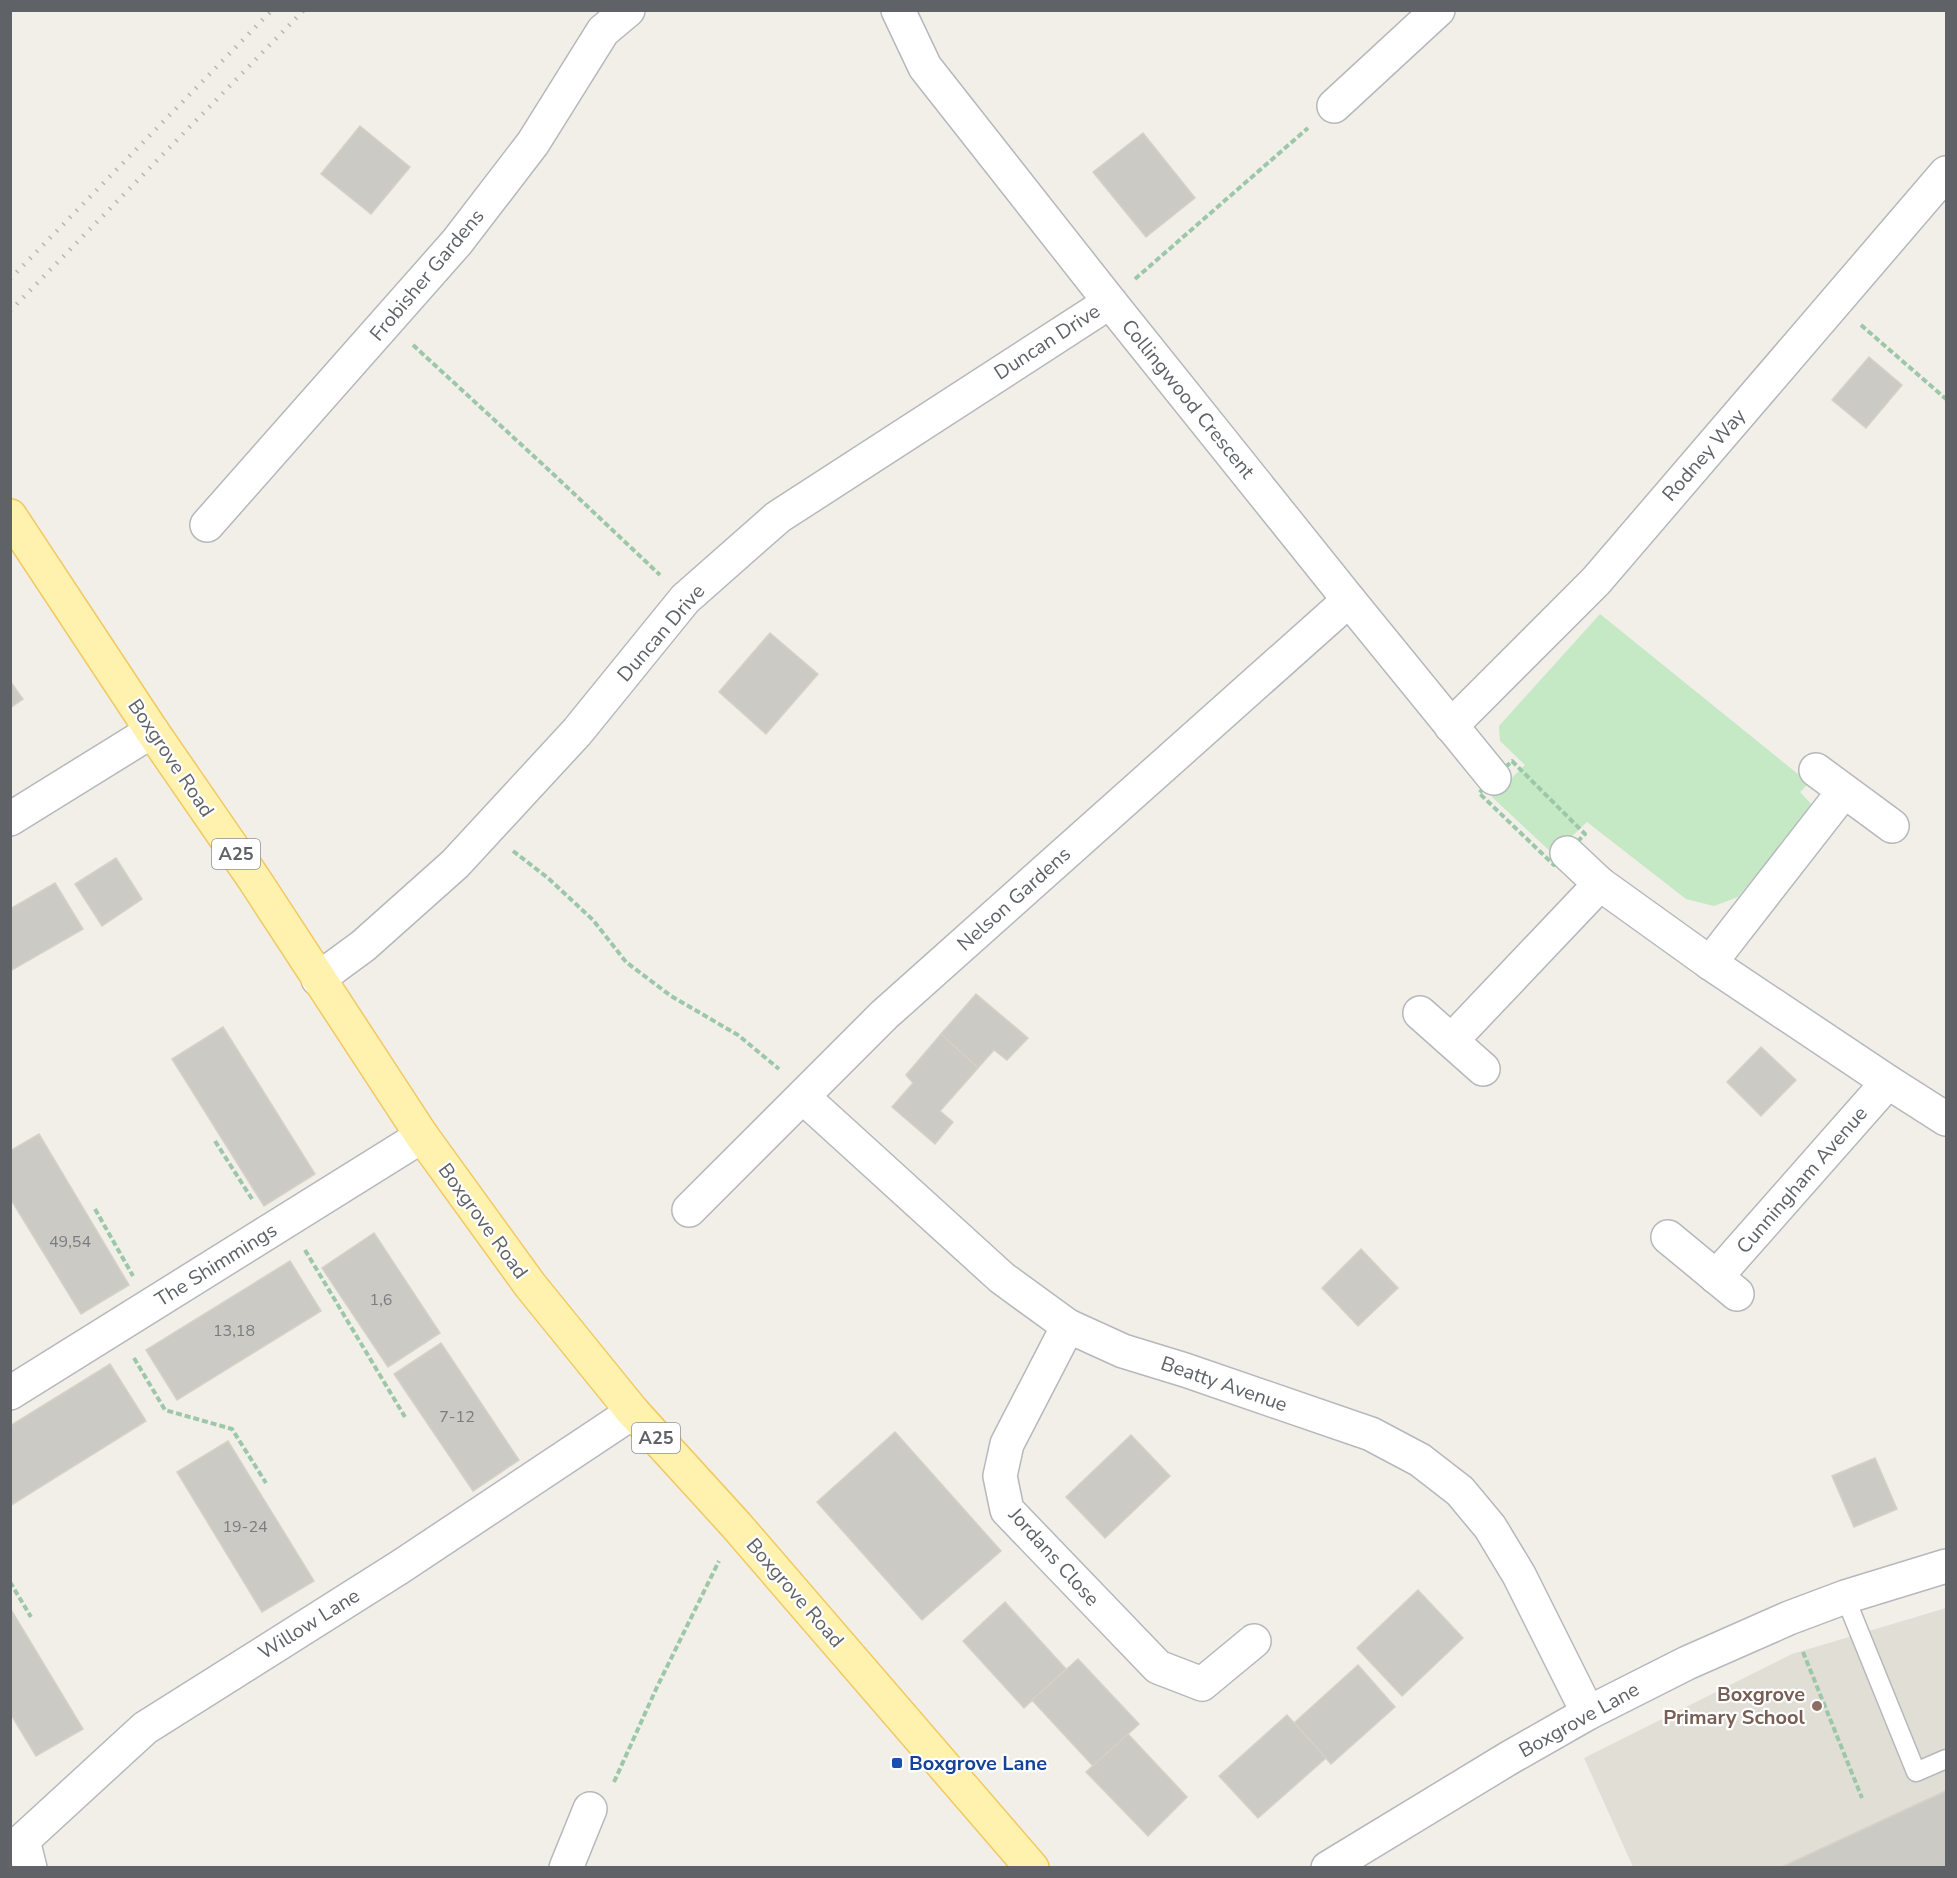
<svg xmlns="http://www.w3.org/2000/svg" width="1957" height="1878" viewBox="0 0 1957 1878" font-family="'Nunito Sans',sans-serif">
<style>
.education{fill:#e1ded6}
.green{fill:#c5e8c5}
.building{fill:#cccac5;stroke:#d6d1c6;stroke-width:1.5}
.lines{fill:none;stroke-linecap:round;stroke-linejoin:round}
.lane-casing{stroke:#b5b8bc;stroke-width:21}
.street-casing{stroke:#b5b8bc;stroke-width:36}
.primary-casing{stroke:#f2c960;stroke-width:36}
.path{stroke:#9cc7a9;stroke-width:4;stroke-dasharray:6 3;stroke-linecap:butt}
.lane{stroke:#fff;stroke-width:18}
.street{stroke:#fff;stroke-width:33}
.primary{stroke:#fff2af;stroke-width:33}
.rail{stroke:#b6b7b8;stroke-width:4.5;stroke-dasharray:1.5 8;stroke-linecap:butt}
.education-dot{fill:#8d6e63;stroke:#fff;stroke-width:2}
.transit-dot{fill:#1a4fb4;stroke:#fff;stroke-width:2}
.labels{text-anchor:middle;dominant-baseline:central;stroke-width:4.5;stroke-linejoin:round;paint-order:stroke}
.number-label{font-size:16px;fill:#7a7d7f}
.shield{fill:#fff;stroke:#8f9295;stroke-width:1.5}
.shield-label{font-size:18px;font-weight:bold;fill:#5f6368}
.street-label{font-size:20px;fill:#5f6368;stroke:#fff}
.education-label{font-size:20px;font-weight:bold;fill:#785e54;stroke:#fff;text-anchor:end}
.transit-label{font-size:20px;font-weight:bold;fill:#164399;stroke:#fff;text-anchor:start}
</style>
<rect width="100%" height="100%" fill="#f1efe8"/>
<!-- education -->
<path class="education" d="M1946,1608V1867H1633L1584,1758L1792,1654Z"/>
<!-- green -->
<path class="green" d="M1600,614L1809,783L1800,792L1812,805L1738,897L1714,906L1686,899L1587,822L1553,854L1492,797L1525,765L1500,741L1499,726Z"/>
<!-- building -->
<g class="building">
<path d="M360,126L410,167L371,214L321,174Z"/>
<path d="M1143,133L1195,198L1146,237L1093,172Z"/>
<path d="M1869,357L1902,385L1866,428L1832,400Z"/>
<path d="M770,633L818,674L766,734L719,692Z"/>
<path d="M10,681L23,699L10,708Z"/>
<path d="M116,858L142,899L102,926L75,884Z"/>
<path d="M55,883L83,929L12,970L10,966V909Z"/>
<path d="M976,994L1028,1038L1007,1060L994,1050L978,1068L941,1034Z"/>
<path d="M223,1027L315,1174L264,1206L172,1059Z"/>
<path d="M941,1034L978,1068L940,1111L953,1122L935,1144L892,1107L913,1083L906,1075Z"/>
<path d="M1761,1047L1796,1080L1761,1116L1727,1082Z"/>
<path d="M39,1134L129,1285L81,1314L10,1198V1151Z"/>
<path d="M374,1233L440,1333L388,1367L322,1268Z"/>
<path d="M1361,1249L1398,1288L1358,1326L1322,1288Z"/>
<path d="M290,1261L321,1311L177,1400L146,1350Z"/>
<path d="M441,1343L519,1460L473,1491L394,1374Z"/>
<path d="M110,1364L146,1421L10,1506V1426Z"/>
<path d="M895,1432L1001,1551L922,1620L817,1502Z"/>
<path d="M1131,1435L1170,1476L1105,1538L1066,1497Z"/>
<path d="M228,1441L314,1581L262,1612L177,1472Z"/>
<path d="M1875,1458L1897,1509L1854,1527L1832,1476Z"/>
<path d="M1418,1590L1463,1638L1402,1696L1357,1648Z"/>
<path d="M1005,1602L1066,1669L1024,1708L963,1641Z"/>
<path d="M10,1608L83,1729L36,1756L10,1713Z"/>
<path d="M1078,1659L1139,1724L1093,1766L1032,1700Z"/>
<path d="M1358,1665L1395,1707L1331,1764L1294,1723Z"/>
<path d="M1287,1715L1326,1758L1258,1818L1219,1776Z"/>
<path d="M1128,1734L1187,1797L1148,1836L1086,1772Z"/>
<path d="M1946,1791V1868H1780Z"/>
<path d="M1946,1791V1868H1780Z"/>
</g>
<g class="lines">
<!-- lane casing -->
<g class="lane-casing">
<path id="lane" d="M1845,1597L1916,1772L1946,1759"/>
</g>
<!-- street casing -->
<g class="street-casing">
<g id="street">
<path d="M898,10L925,67L1110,302L1349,600L1494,778"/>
<path d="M1334,106L1438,10"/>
<path d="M207,525L457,242L533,143L603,31L628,10"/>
<path d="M1451,726L1596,581L1946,173"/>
<path d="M1816,770L1892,826"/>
<path d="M10,819L152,731"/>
<path d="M1567,853L1600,884L1710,963L1888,1082L1946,1119"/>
<path d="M1710,963L1844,791"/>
<path d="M318,979L363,946L455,864L577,732L685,599L778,517L1110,302"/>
<path d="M1420,1013L1483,1069"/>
<path d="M1452,1040L1600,884"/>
<path d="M803,1097L1002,1278L1068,1326L1123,1351L1185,1370L1371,1434L1420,1460L1460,1491L1490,1527L1519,1575L1588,1713"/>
<path d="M689,1210L884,1015L1349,600"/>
<path d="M1668,1237L1737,1294"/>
<path d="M1716,1277L1888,1082"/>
<path d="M1068,1326L1007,1444L1000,1476L1007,1510L1158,1667L1202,1684L1254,1641"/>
<path d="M10,1393L422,1136"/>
<path d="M30,1868L23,1840L145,1728L400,1567L633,1412"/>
<path d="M566,1868L590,1809"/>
<path d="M1328,1868L1509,1758L1588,1713L1687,1663L1789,1618L1845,1597L1946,1566"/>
</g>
</g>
<!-- primary casing -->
<g class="primary-casing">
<path id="primary" d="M10,516L152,731L254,879L422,1136L530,1285L633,1412L736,1525L1032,1868"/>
</g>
<!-- path -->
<g class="path">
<path d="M1135,279L1308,128"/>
<path d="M1861,325L1946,399"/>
<path d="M413,345L551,472L660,575"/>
<path d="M1512,761L1585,834L1554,865L1479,793Z"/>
<path d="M513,851L548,878L593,920L626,962L671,996L738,1035L779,1069"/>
<path d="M215,1141L252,1199"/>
<path d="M95,1209L133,1276"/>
<path d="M305,1250L405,1417"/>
<path d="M134,1358L165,1410L232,1429L266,1483"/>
<path d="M10,1582L31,1617"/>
<path d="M1803,1652L1862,1798"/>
<path d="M614,1782L657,1687L719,1561"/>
</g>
<!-- lane -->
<use href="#lane" class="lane"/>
<!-- street -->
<use href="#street" class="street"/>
<!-- primary -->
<use href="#primary" class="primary"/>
<!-- rail -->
<g class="rail">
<path d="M10,279L272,10"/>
<path d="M10,311L304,10"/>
</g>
</g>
<!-- markers -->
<circle class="education-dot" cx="1817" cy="1706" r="6"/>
<rect class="transit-dot" x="891" y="1757" width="12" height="12" rx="3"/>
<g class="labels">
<!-- number labels -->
<g class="number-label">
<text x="70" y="1242">49,54</text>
<text x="381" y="1300">1,6</text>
<text x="234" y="1331">13,18</text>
<text x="457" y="1417">7-12</text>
<text x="245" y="1527">19-24</text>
</g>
<!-- shield labels -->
<g class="shield">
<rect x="212" y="839" width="48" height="30" rx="4.5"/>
<rect x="632" y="1423" width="48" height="30" rx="4.5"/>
</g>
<g class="shield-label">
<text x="236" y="854">A25</text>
<text x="656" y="1438">A25</text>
</g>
<!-- street labels -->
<g class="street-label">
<text transform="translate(427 275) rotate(-50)">Frobisher Gardens</text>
<text transform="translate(1047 342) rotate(-33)">Duncan Drive</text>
<text transform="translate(1188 399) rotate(51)">Collingwood Crescent</text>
<text transform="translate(1704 455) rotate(-49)">Rodney Way</text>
<text transform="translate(661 633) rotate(-49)">Duncan Drive</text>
<text transform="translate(171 758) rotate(56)">Boxgrove Road</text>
<text transform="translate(1014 899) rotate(-42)">Nelson Gardens</text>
<text transform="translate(1802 1180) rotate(-49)">Cunningham Avenue</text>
<text transform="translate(483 1221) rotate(54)">Boxgrove Road</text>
<text transform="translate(216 1265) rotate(-32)">The Shimmings</text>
<text transform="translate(1224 1384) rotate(19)">Beatty Avenue</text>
<text transform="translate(1054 1557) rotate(48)">Jordans Close</text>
<text transform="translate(795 1593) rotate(49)">Boxgrove Road</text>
<text transform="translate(309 1624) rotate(-32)">Willow Lane</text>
<text transform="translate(1579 1720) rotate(-29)">Boxgrove Lane</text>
</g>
<!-- education labels -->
<g class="education-label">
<text x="1805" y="1694">Boxgrove<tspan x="1805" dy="23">Primary School</tspan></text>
</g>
<!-- transit labels -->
<g class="transit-label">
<text x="909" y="1763">Boxgrove Lane</text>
</g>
</g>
<!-- border -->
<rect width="1957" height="1878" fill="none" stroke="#5f6368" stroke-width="24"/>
</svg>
